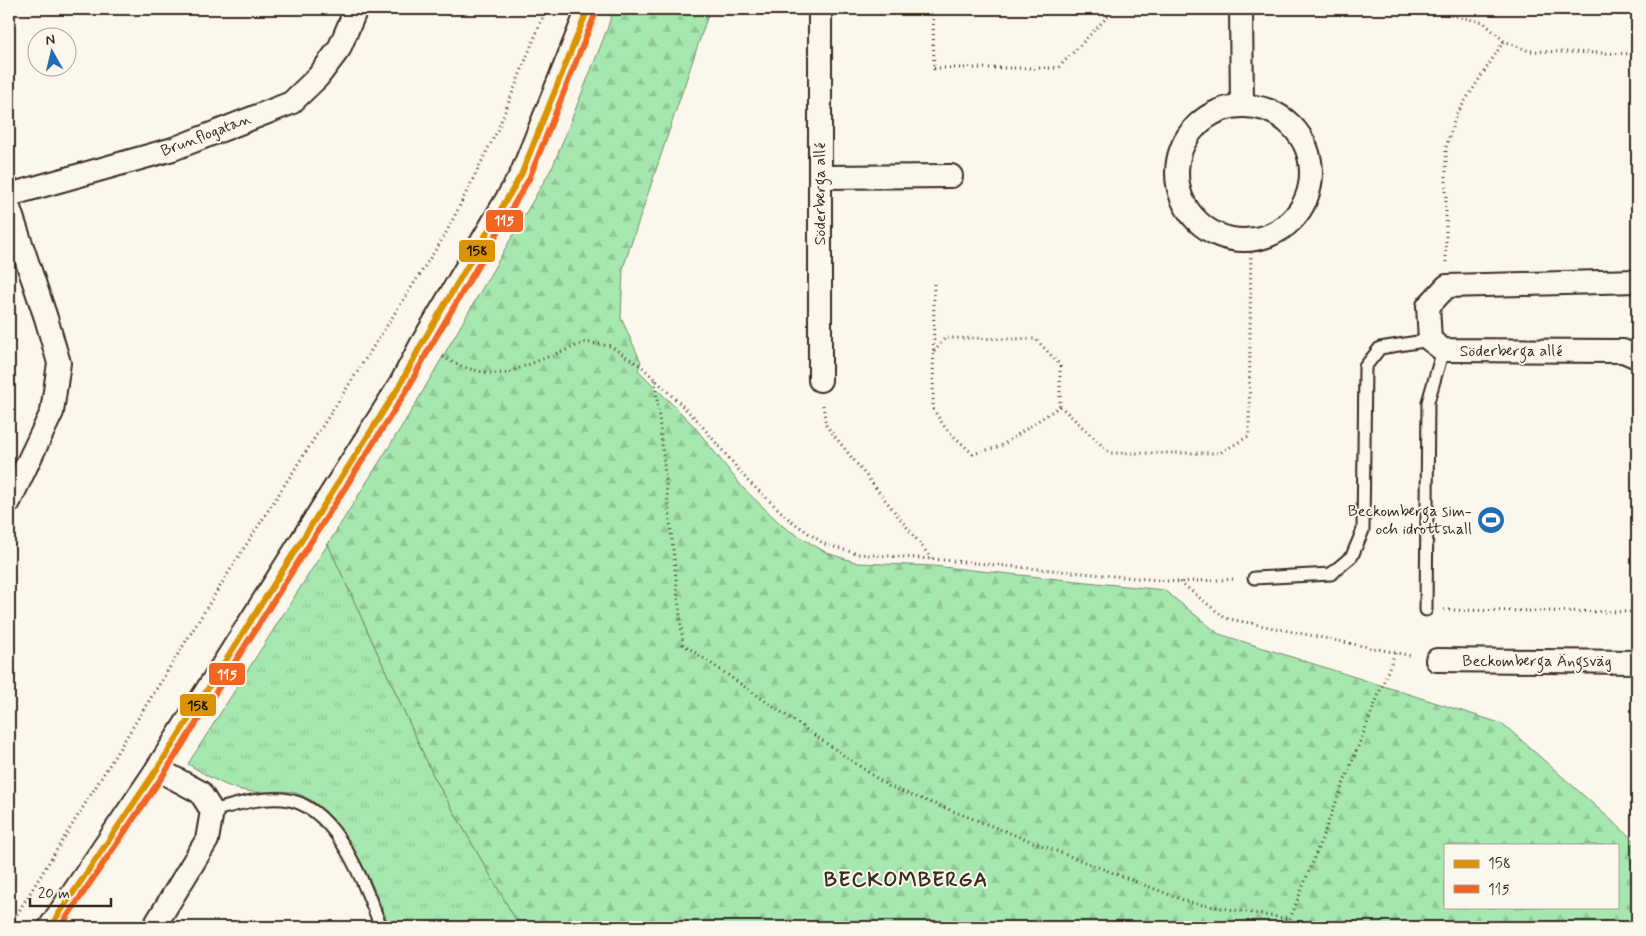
<svg xmlns="http://www.w3.org/2000/svg" width="1646" height="936" viewBox="0 0 1646 936" font-family="Mynerve,sans-serif">
<style>
.grass{fill:url(#grass-tufts);stroke:#708867}
.forest{fill:url(#forest-firs);stroke:#708867;fill-rule:evenodd}
.lines{fill:none;stroke-linecap:round;stroke-linejoin:round}
.service-casing{stroke:#3b2a1e;stroke-width:15}
.minor-casing{stroke:#3b2a1e;stroke-width:26}
.path{stroke:#3b2a1e;stroke-width:3;stroke-dasharray:1 4;stroke-linecap:butt}
.service{stroke:#fbf7ec;stroke-width:11}
.minor{stroke:#fbf7ec;stroke-width:22}
.bus-1-casing{stroke:#fbf7ec;stroke-width:10}
.bus-2-casing{stroke:#fbf7ec;stroke-width:10}
.bus-1{stroke:#db9304;stroke-width:6}
.bus-2{stroke:#f26522;stroke-width:6}
.labels{text-anchor:middle;dominant-baseline:central;stroke-width:4;stroke-linejoin:round;paint-order:stroke}
.street-label{font-size:16px;fill:#3b2a1e;stroke:#fbf7ec}
.poi-label{font-size:16px;fill:#3b2a1e;stroke:#fbf7ec;text-anchor:end}
.district-label{font-size:21px;font-weight:bold;letter-spacing:1px;fill:#3b2a1e;stroke:#fbf7ec}
.line-badge{stroke:#fbf7ec;stroke-width:2}
.badge-label{font-size:14px;text-anchor:middle;font-weight:bold;fill:#fff}
.pale-badge-label{font-size:14px;text-anchor:middle;font-weight:bold;fill:#111}
</style>
<defs>
<pattern id="grass-tufts" width="24" height="20" patternUnits="userSpaceOnUse" patternTransform="scale(1.25)"><rect width="24" height="20" fill="#a6e7b0"/><path d="M3 7l-1-3M5 7V3M7 7l1-3M15 17l-1-3M17 17v-4M19 17l1-3" fill="none" stroke="#90c697"/></pattern>
<pattern id="forest-firs" width="22" height="20" patternUnits="userSpaceOnUse" patternTransform="scale(1.25)"><rect width="22" height="20" fill="#a6e7b0"/><path d="M5 1l3.5 6h-7zM16 11l3.5 6h-7z" fill="#90c697"/></pattern>
</defs>
<rect width="100%" height="100%" fill="#fbf7ec"/>
<filter id="ink" filterUnits="userSpaceOnUse"><feTurbulence type="fractalNoise" baseFrequency=".02" numOctaves="2"/><feDisplacementMap in="SourceGraphic" scale="10" xChannelSelector="R" yChannelSelector="G"/><feConvolveMatrix kernelMatrix="1 2 1 2 8 2 1 2 1" color-interpolation-filters="sRGB"/></filter>
<g filter="url(#ink)">
<!-- grass -->
<path class="grass" d="M328,544L434,777L520,927H390C372,884 344,809 296,793C284,789 267,793 254,792C229,790 209,777 188,764Z"/>
<!-- forest -->
<path class="forest" d="M613,9H710L623,268L621,318L641,362L638,370L694,426L743,488L785,528L827,553L858,563L933,566L1164,590L1219,634L1503,724L1637,843V927H520L434,777L328,544L412,410L553,166L608,27ZM1445,845H1617V907H1445Z"/>
<g class="lines">
<!-- service casing -->
<g class="service-casing">
<g id="service">
<path d="M1254,578L1331,574L1352,556L1363,530L1365,367L1380,348L1430,340"/>
<path d="M1426,610L1428,402L1443,350"/>
<path d="M212,811C235,805 259,797 283,799C337,804 364,885 381,927"/>
</g>
</g>
<!-- minor casing -->
<g class="minor-casing">
<g id="minor">
<path d="M1241,9L1242,106"/>
<circle cx="1244" cy="173" r="67"/>
<path d="M820,177L951,176"/>
<path d="M9,195L173,149L291,103L318,77L339,49L356,9"/>
<path d="M9,208L46,318L59,363L52,412L9,502"/>
<path d="M1637,281L1447,286L1428,306L1430,340L1443,350L1623,351L1637,357"/>
<path d="M820,380V9"/>
<path d="M1437,660L1637,662"/>
<path d="M50,927L157,769L400,385L421,345L521,175L588,9"/>
<path d="M154,927L207,840L212,811L200,792L157,769"/>
</g>
</g>
<!-- path -->
<g class="path">
<path d="M933,9L934,79"/>
<path d="M1433,9L1435,12L1483,22L1504,41L1529,51L1637,54"/>
<path d="M934,68H1058L1115,9"/>
<path d="M1446,262V147L1456,115L1504,41"/>
<path d="M934,284L933,409L946,429L973,454L1001,446L1060,406V365L1036,339L945,338L934,352"/>
<path d="M443,357C461,368 485,375 507,373L586,342L610,346L641,366L697,420L748,481L790,520L824,544L858,554L932,559L1179,582L1235,579"/>
<path d="M655,380L683,644L888,786L1191,903L1290,919L1395,653"/>
<path d="M823,405L826,425L932,559"/>
<path d="M1060,406L1110,453H1220L1249,436L1251,240"/>
<path d="M1180,582L1225,618L1412,656"/>
<path d="M1444,610L1637,612"/>
<path d="M9,927L230,570L445,235L498,129L546,9"/>
</g>
<!-- service -->
<use href="#service" class="service"/>
<!-- minor -->
<use href="#minor" class="minor"/>
<!-- bus-1 casing -->
<g class="bus-1-casing">
<path id="bus-1" d="M50,927L157,769L400,385L421,345L521,175L588,9"/>
</g>
<!-- bus-2 casing -->
<g class="bus-2-casing">
<path id="bus-2" d="M60,927L164,774L407,390L429,349L529,179L596,12"/>
</g>
<!-- bus-1 -->
<use href="#bus-1" class="bus-1"/>
<!-- bus-2 -->
<use href="#bus-2" class="bus-2"/>
</g>
</g>
<!-- icons -->
<defs>
<g id="stadium-disc" transform="scale(1.4375)"><circle r="9.5" fill="#1f6fb2" stroke="#fbf7ec"/><path d="M0-5a6.5 5 0 1 0 0 10a6.5 5 0 1 0 0-10ZM-3.5-1.8h7v3.6h-7Z" fill="#fff"/></g>
</defs>
<g fill-rule="evenodd">
<use href="#stadium-disc" x="1491" y="520"/>
</g>
<g class="labels">
<!-- street labels -->
<g class="street-label">
<text transform="translate(206 135) rotate(-21)">Brunflogatan</text>
<text transform="translate(820 194) rotate(-90)">Söderberga allé</text>
<text x="1511" y="351">Söderberga allé</text>
<text x="1537" y="661">Beckomberga Ängsväg</text>
</g>
<!-- poi labels -->
<g class="poi-label">
<text x="1472" y="511">Beckomberga sim-<tspan x="1472" dy="18">och idrottshall</tspan></text>
</g>
<!-- district labels -->
<g class="district-label">
<text x="906" y="880">BECKOMBERGA</text>
</g>
</g>
<g class="line-badge">
<rect x="485" y="209" width="39" height="24" rx="5" fill="#f26522"/>
<rect x="458" y="239" width="38" height="24" rx="5" fill="#db9304"/>
<rect x="208" y="662" width="38" height="24" rx="5" fill="#f26522"/>
<rect x="179" y="693" width="38" height="24" rx="5" fill="#db9304"/>
</g>
<g class="badge-label">
<text x="504" y="225">115</text>
<text x="227" y="679">115</text>
</g>
<g class="pale-badge-label">
<text x="477" y="255">158</text>
<text x="198" y="710">158</text>
</g>
<!-- margin -->
<rect width="1646" height="936" fill="none" stroke="#fbf7ec" stroke-width="30"/>
<rect x="15" y="15" width="1616" height="906" fill="none" stroke="#3b2a1e" stroke-width="2" filter="url(#ink)"/>
<!-- legend -->
<rect x="1444" y="844" width="175" height="65" fill="#fbf7ec" stroke="#aea59a"/>
<rect x="1454" y="860" width="25" height="8" fill="#db9304" stroke="#aea59a"/>
<text x="1488" y="868" font-size="15" fill="#3b2a1e">158</text>
<rect x="1454" y="885" width="25" height="8" fill="#f26522" stroke="#aea59a"/>
<text x="1488" y="894" font-size="15" fill="#3b2a1e">115</text>
<!-- north arrow -->
<g transform="translate(52 52) rotate(352)"><circle r="24" fill="#fbf7ec" stroke="#aea59a"/>
<path d="M0-4L9 19L0 12L-9 19Z" fill="#1f6fb2"/>
<text y="-8" font-size="14" font-weight="bold" text-anchor="middle" fill="#3b2a1e">N</text>
</g>
<!-- scale -->
<path d="M30 898v8h81v-8" fill="none" stroke="#3b2a1e" stroke-width="2.5"/>
<text x="38" y="898" font-size="15" fill="#3b2a1e" stroke="#fbf7ec" stroke-width="4" paint-order="stroke">20 m</text>
</svg>
